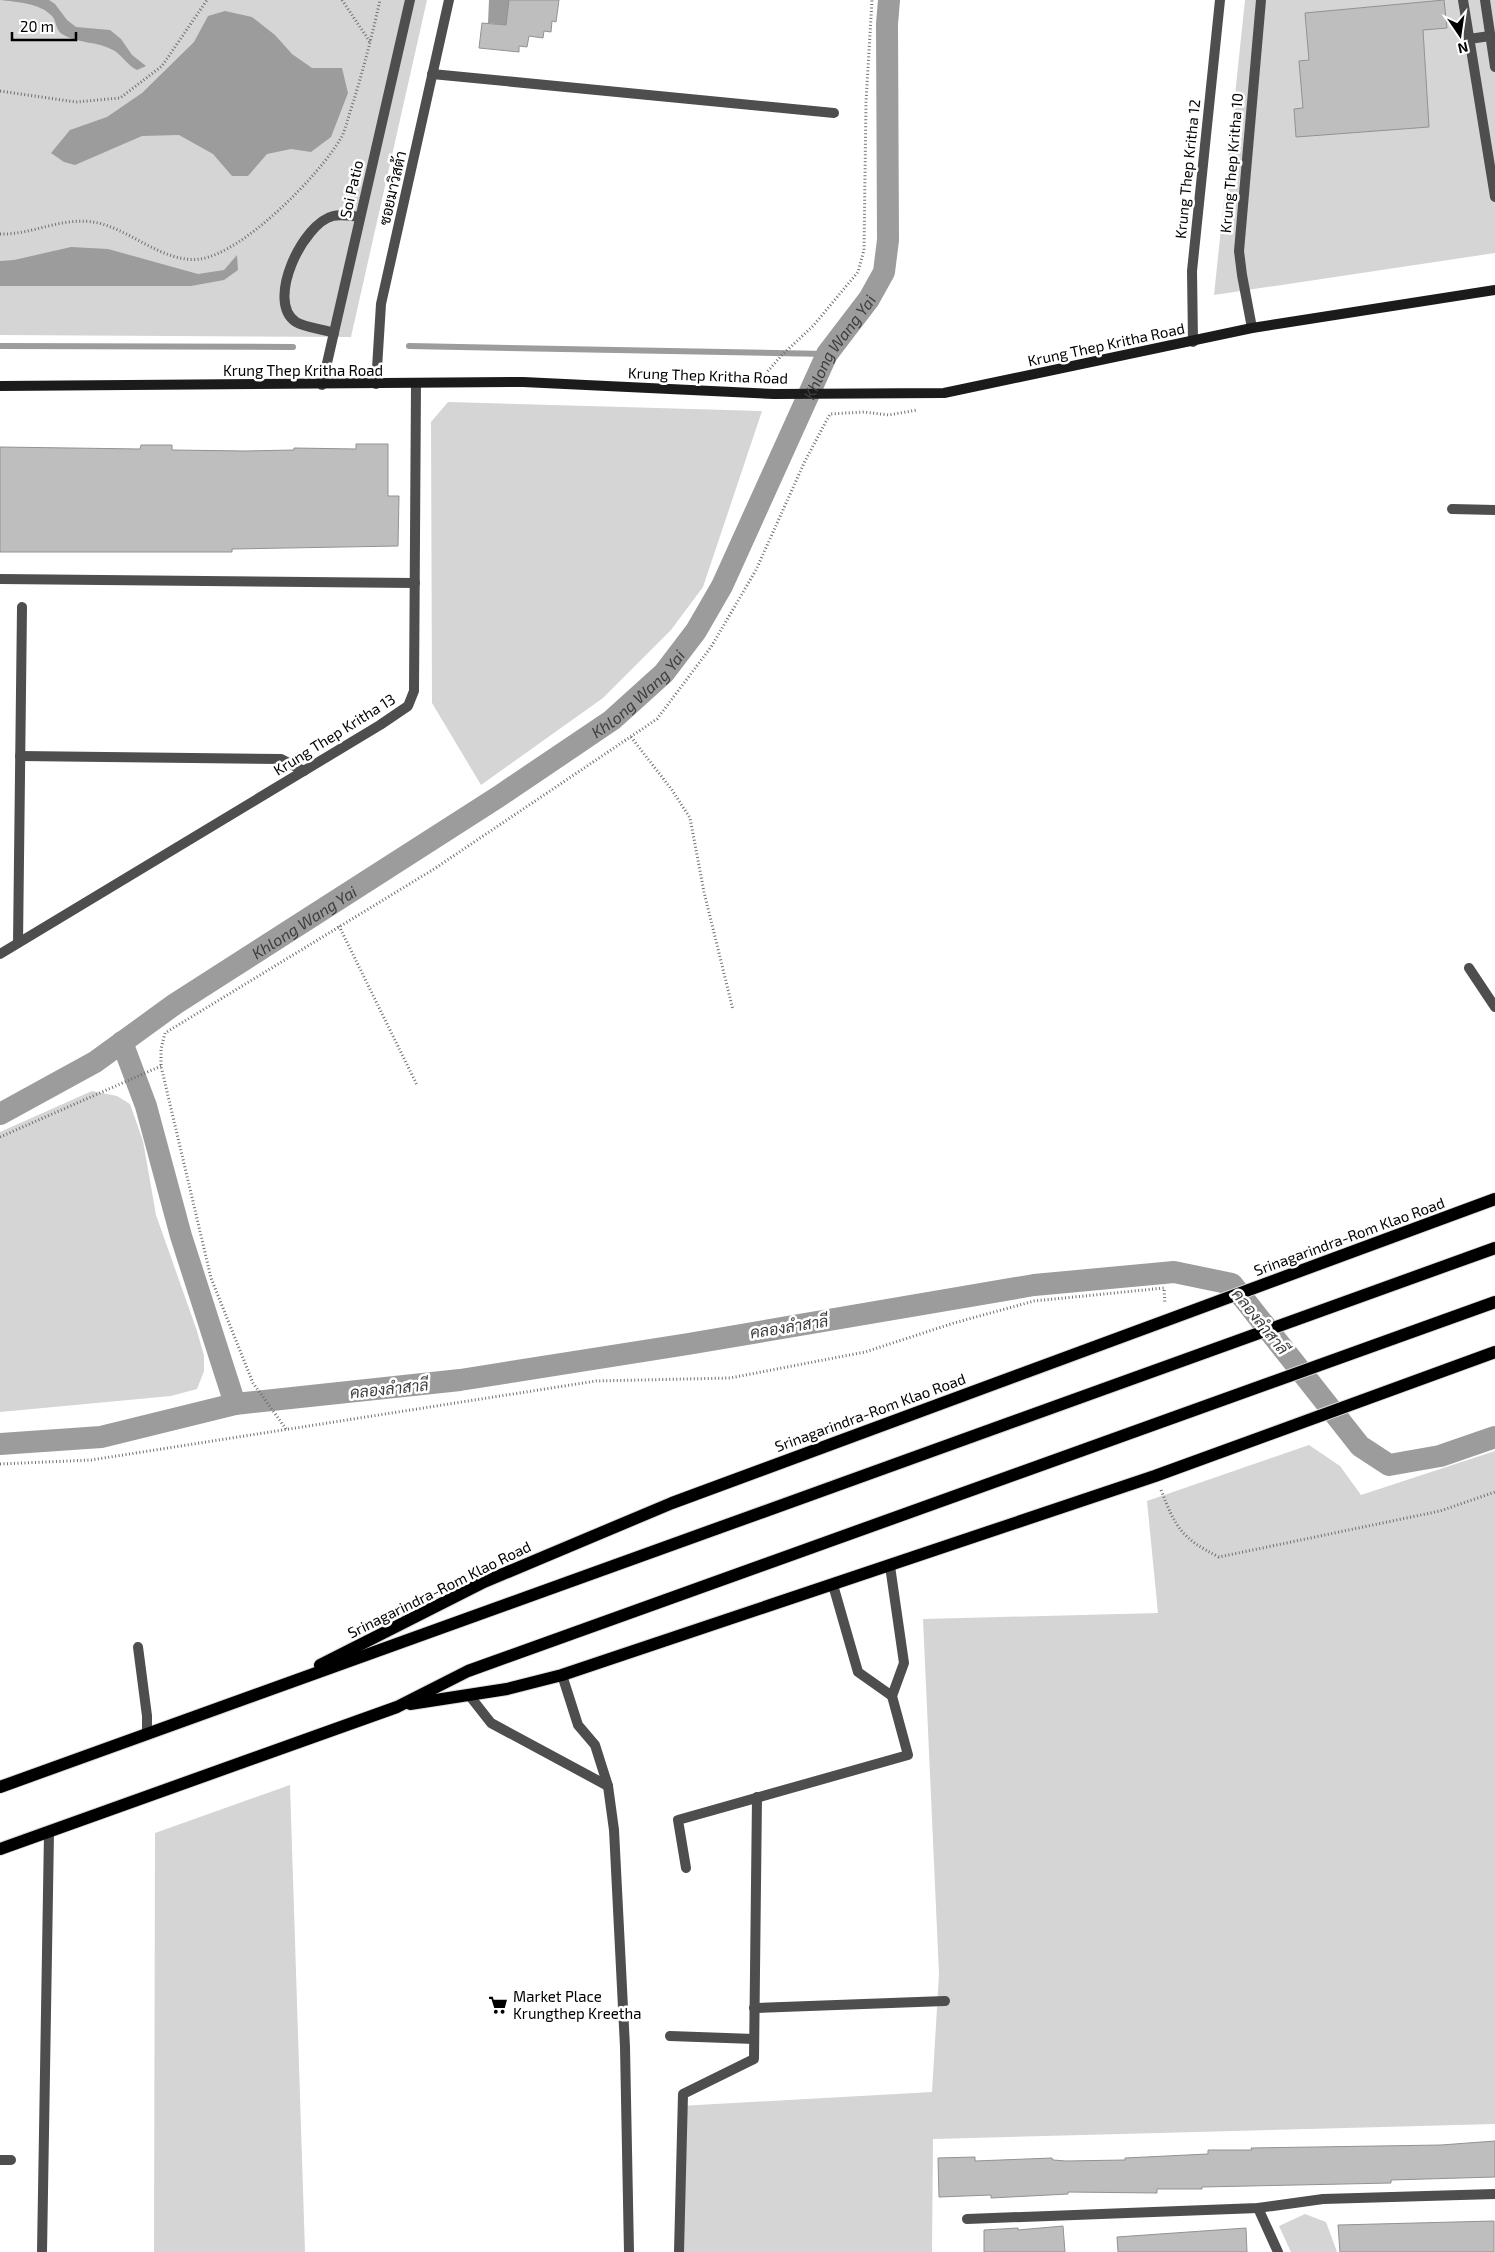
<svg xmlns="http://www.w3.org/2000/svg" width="1495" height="2252" viewBox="0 0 1495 2252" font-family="'Exo 2',Sarabun,sans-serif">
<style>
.green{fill:#d5d5d5}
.water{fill:#9c9c9c}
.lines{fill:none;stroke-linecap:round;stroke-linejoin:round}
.stream{stroke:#9c9c9c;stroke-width:6}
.canal{stroke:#9c9c9c;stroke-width:22}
.building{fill:#bebebe;stroke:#929292}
.primary-casing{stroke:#dbdbdb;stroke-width:14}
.path{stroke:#707070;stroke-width:3;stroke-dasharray:1 2.5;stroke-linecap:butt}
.lane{stroke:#4e4e4e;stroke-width:10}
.street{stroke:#4e4e4e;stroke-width:10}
.secondary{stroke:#1b1b1b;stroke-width:10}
.primary{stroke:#000;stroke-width:12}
.labels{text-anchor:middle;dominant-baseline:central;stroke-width:5;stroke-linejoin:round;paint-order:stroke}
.street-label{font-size:15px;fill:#000;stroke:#fff}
.poi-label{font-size:15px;fill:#000;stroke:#fff;text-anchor:start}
.water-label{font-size:16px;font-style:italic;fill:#3d3d3d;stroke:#fff}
</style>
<rect width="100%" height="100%" fill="#fff"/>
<!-- green -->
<g class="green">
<path d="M0,0H427L351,337L0,335Z"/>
<path d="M1245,0H1495V253L1214,295Z"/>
<path d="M448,402L762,411L703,587L671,630L603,698L481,785L432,703L431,422Z"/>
<path d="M92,1091L117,1096L130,1104L143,1141L156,1215L197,1331L204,1356V1371L197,1389L171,1396L0,1412V1132Z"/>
<path d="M1309,1445L1340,1466L1361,1495L1495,1451V2124L933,2139L932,2252H682L680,2106L932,2092L939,1974L923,1619L1158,1613L1147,1501Z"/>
<path d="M290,1785L305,2252H154L155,1833Z"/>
<path d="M1305,2214L1326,2222L1337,2252H1291L1279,2226Z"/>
</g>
<!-- water -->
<g class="water">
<path d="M0,0H49L55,4L67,20L76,27L110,30L121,39L132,55L146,66L137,70C127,65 122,55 113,50C97,41 78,44 62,34C55,30 57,20 51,15C39,3 16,2 0,0Z"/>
<path d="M489,0H509L513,26L488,23Z"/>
<path d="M225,11L252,17L275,35L292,54L312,68H342L348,93L331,137L311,152L291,149L267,154L248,176H232L213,154L179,135L142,136L75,165L64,162L51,153L70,130L107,117L142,93L194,42L208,16Z"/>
<path d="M71,247L108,249L198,274L224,270L237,255L238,270L224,280L191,286H0V261L14,260Z"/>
</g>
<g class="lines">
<!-- stream -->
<g class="stream">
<path d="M0,346L293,347"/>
<path d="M409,346L827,354"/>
</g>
<!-- canal -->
<g class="canal">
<path d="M122,1042L146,1106L181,1236L235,1404"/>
<path id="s1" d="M0,1114L95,1062L175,1004L498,797L612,720L664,673L696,631L722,586L827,354L869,299L884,272L888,240L887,24L889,0"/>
<path d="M0,1444L101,1437L235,1404L460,1380L688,1344L1034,1285L1174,1272L1232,1284L1360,1446L1389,1465L1440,1456L1495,1437"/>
</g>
</g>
<!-- building -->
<g class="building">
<path d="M509,0H559L556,22L552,21L551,32L544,31L543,38L529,36L527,47L519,46V52L479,48L482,23L506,25Z"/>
<path d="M1444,0L1447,28L1423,30L1429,127L1296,137L1294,109L1303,108L1299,61L1309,60L1305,13Z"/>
<path d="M356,444H388V496H399L398,546L232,549V552H0V447L140,449L141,445H172V450L245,451L294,450V448L356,449Z"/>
<path d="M1495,2141V2177L1391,2180V2183L1202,2187V2189H1157V2193L1068,2192V2194L991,2198V2195L939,2197L938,2158L975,2157V2161L1052,2158L1053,2160L1066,2161L1125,2160V2158L1208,2154V2150H1252L1251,2148L1441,2145Z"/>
<path d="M1494,2221V2252H1340L1338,2225Z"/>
<path d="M1063,2226L1065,2252H984V2230L1018,2228V2230Z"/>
<path d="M1246,2228L1247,2252H1118L1117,2237Z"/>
</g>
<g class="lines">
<!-- primary casing -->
<g class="primary-casing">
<g id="primary">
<path d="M320,1665L484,1582L672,1503L1495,1199"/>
<path d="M410,1704L507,1689L562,1675L1155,1476L1495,1352"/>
<path d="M0,1787L1495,1248"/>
<path d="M0,1849L397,1707L468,1671L1495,1302"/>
</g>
</g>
<!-- path -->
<g class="path">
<path d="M342,0L370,42"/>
<path d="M0,91L76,102L120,98L162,66L207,0"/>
<path d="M0,234C32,235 61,217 93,222C128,227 163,264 200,259C243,253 319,176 341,138C346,129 348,117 352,106C363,71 372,36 380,0"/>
<path d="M766,378L767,372L782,355L813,326L858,272L864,250L866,102L872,0"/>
<path d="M631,737L672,790L690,818L704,892L733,1010"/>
<path d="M339,926L417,1085"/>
<path d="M0,1137L161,1066"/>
<path d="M286,1429L253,1383L211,1278L161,1066V1049L165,1033L434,869L657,719L711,647L756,570L805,461L830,414L864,412L889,415L917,410"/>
<path d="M0,1464L91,1460L596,1381L730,1378L865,1352L954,1323L1034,1301L1164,1288L1165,1304"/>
<path d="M1161,1490C1176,1528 1181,1538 1219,1557L1440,1511L1495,1492"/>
</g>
<!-- lane -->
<g class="lane">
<path d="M1463,0L1495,197"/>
<path d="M1485,0L1495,67"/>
<path d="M1469,39L1490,36"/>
<path d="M334,333C325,330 304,327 296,322C265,302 303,223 333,216C341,214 352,216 360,217"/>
<path d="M138,1647L147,1716V1734"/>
<path d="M562,1675L578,1725L595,1745L608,1786L614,1830L625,2047L629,2252"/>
<path d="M469,1695L491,1723L608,1786"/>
</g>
<!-- street -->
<g class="street">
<path d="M432,74L834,113"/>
<path d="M1252,328L1242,275L1239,251L1261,0"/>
<path d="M1193,342L1192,271L1220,0"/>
<path d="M376,384L381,304L449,0"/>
<path d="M322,385L410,0"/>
<path d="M1452,509L1495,510"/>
<path d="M0,579L415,583"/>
<path d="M20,756L281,759L304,771"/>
<path d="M18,943L22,607"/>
<path d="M0,954L380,725L408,706L414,691L416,384"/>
<path d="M1469,968L1495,1007"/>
<path d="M833,1585L858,1672L892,1696L904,1663L890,1566"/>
<path d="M686,1868L678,1820L908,1755L892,1696"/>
<path d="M754,2008L945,2001"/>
<path d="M670,2036L754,2039"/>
<path d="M0,2160H11"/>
<path d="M1258,2208L1278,2252"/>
<path d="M967,2219L1258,2208L1323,2199L1495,2194"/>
<path d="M42,2252L49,1832"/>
<path d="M679,2252L683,2094L754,2059L757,1797"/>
</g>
<!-- secondary -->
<path class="secondary" d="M0,386L523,382L774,394L944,393L1252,328L1495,290"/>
<!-- primary -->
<use href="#primary" class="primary"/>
</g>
<!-- icons -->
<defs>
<g id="supermarket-bare" transform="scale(1.5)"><path d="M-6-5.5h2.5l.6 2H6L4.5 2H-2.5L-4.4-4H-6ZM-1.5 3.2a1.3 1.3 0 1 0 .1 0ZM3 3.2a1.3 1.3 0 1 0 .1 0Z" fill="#000" stroke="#fff" stroke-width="2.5" paint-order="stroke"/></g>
</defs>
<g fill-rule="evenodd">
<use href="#supermarket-bare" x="498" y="2005"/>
</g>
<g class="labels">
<!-- street labels -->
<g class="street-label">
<text transform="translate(1231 163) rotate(-85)">Krung Thep Kritha 10</text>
<text transform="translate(1187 169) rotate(-84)">Krung Thep Kritha 12</text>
<text transform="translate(392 188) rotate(-77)">ซอยมาวิสต้า</text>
<text transform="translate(351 189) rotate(-77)">Soi Patio</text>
<text transform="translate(1106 344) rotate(-12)">Krung Thep Kritha Road</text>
<text x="303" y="370">Krung Thep Kritha Road</text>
<text transform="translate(708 375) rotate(2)">Krung Thep Kritha Road</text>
<text transform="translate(334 734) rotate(-32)">Krung Thep Kritha 13</text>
<text transform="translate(1349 1236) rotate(-20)">Srinagarindra-Rom Klao Road</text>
<text transform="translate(870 1412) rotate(-20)">Srinagarindra-Rom Klao Road</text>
<text transform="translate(439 1589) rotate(-26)">Srinagarindra-Rom Klao Road</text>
</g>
<!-- poi labels -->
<g class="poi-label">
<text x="513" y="1996">Market Place<tspan x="513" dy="17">Krungthep Kreetha</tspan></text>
</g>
<!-- water labels -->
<g class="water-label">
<text stroke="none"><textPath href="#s1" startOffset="1170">Khlong Wang Yai</textPath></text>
<text stroke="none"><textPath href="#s1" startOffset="765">Khlong Wang Yai</textPath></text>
<text stroke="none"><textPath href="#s1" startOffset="360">Khlong Wang Yai</textPath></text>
<text transform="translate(1261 1321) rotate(51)">คลองลำสาลี</text>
<text transform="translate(789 1326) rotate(-9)">คลองลำสาลี</text>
<text transform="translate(389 1388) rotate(-6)">คลองลำสาลี</text>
</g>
</g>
<!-- north arrow -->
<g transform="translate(1460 35) rotate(167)" stroke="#ffffff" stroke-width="4" paint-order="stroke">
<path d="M0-4L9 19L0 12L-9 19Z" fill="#000000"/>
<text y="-8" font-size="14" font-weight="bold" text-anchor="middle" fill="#000000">N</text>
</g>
<!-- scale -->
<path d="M12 32v8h64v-8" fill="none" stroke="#000000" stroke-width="2.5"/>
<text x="20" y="32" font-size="15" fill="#000000" stroke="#ffffff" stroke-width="4" paint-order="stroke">20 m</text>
</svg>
